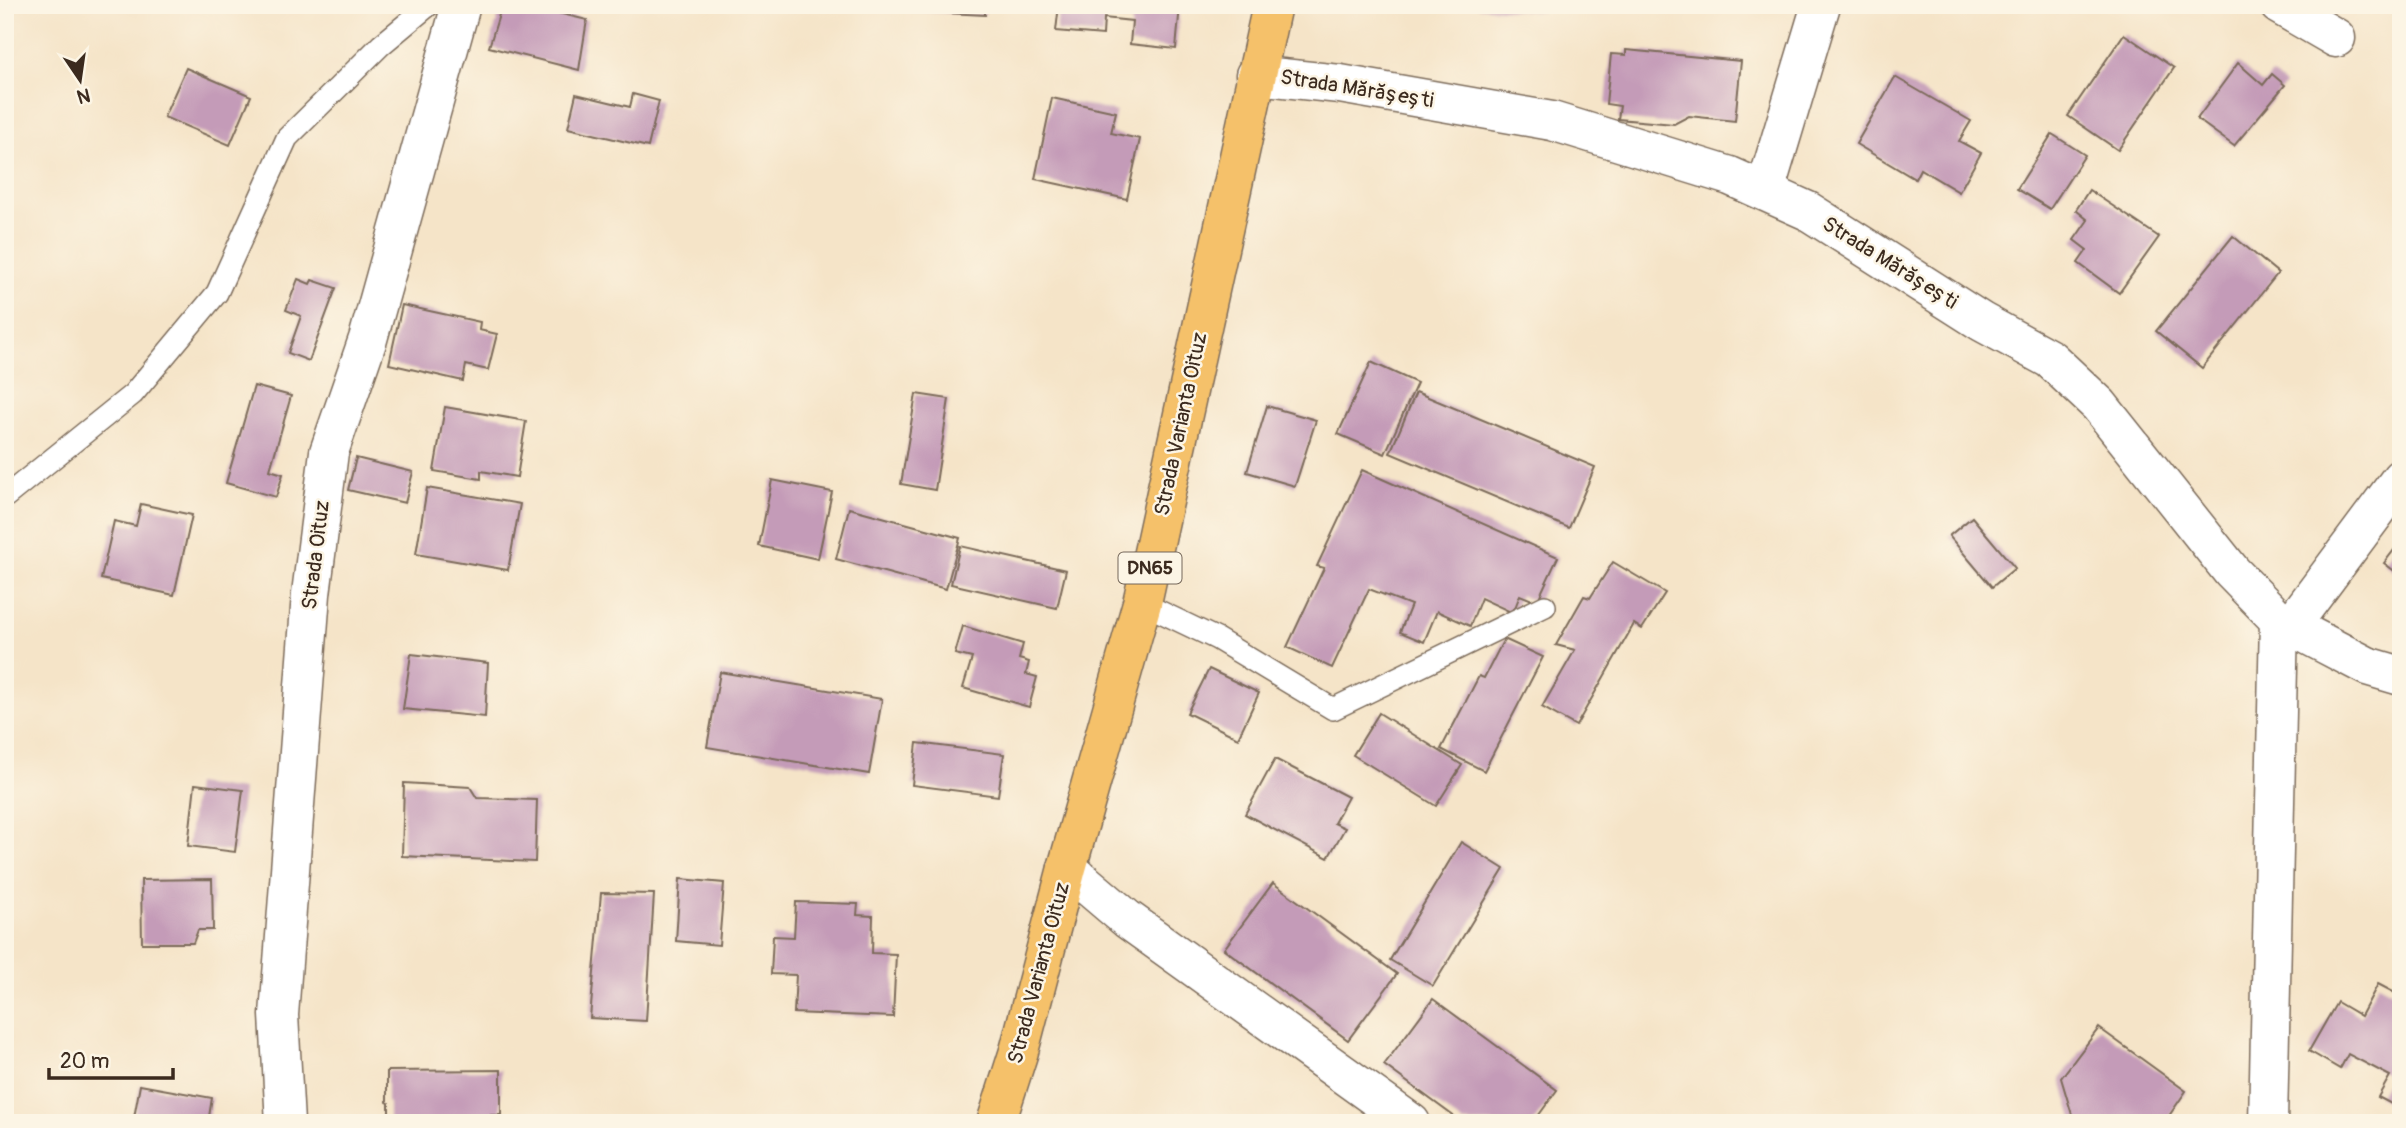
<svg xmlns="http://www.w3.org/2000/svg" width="2406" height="1128" viewBox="0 0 2406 1128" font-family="Pangolin,sans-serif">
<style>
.building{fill:#c49bb8}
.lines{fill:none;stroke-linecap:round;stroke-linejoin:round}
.lane-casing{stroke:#7c6b5a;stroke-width:24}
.street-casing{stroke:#7c6b5a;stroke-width:41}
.primary-casing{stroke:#7c6b5a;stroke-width:41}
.lane{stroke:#fff;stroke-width:21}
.street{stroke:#fff;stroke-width:38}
.primary{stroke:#f5c16b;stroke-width:38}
.labels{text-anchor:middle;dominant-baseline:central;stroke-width:5;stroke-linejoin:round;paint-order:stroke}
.shield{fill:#fcf5e5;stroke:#75675a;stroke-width:2}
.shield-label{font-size:19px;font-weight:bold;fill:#3b2a1e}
.street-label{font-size:21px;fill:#3b2a1e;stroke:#fcf5e5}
</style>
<rect width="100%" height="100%" fill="#fcf5e5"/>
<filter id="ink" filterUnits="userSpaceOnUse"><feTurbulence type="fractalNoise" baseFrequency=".0143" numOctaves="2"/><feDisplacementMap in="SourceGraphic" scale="14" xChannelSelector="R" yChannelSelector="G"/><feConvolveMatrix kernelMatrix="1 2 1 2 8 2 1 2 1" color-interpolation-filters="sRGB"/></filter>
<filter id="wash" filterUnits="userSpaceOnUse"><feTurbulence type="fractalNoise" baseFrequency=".00686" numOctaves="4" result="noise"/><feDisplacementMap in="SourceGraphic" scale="28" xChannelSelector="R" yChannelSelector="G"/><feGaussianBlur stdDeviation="1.57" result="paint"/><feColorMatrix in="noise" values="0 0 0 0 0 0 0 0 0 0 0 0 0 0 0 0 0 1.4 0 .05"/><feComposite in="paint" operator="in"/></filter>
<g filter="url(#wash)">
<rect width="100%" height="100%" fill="#f5e4c8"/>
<g id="blocks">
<!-- building -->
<g class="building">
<path d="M502,5H525L587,20L579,70L489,47Z"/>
<path d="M909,5H985V15L908,11Z"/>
<path d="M1059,5H1180L1176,49L1130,44L1132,21L1104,18L1103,35L1056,31Z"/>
<path d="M1476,5H1542V12L1476,7Z"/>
<path d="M2124,34L2174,68L2118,150L2068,116Z"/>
<path d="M1626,50L1741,61L1735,121L1689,116L1674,124L1618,119L1620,106L1606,104L1611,54L1626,55Z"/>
<path d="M2238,63L2263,85L2272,74L2285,85L2234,146L2197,119Z"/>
<path d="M186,68L251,96L230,145L164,117Z"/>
<path d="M1895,77L1971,121L1959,141L1981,153L1959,192L1920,169L1915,179L1856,144Z"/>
<path d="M576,94L630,107L633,94L659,101L648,147L568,128Z"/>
<path d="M1052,98L1116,112L1111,133L1140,139L1127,199L1035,179Z"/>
<path d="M2052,134L2085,155L2050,209L2017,189Z"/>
<path d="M2089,190L2159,237L2119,293L2078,263L2087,250L2074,240L2088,220L2076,210Z"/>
<path d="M2233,236L2278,273L2202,368L2156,331Z"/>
<path d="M298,279L310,284L312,280L336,288L309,361L288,353L301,316L286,310Z"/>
<path d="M402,305L480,322L479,330L497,334L488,370L466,365L463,381L389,364Z"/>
<path d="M1371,362L1417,383L1385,454L1338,434Z"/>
<path d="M254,386L291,396L270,470L283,474L276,497L226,483Z"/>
<path d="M1416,392L1595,467L1569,528L1390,453Z"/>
<path d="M916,394L949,399L935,490L901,484Z"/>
<path d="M1267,406L1316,420L1295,486L1247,472Z"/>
<path d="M445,407L526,421L517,477L481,471V479L434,471Z"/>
<path d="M356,458L413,472L405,503L348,490Z"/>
<path d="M1362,470L1558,557L1537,602L1520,595L1513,613L1481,598L1470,626L1437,611L1424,642L1400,632L1411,605L1369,589L1332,668L1287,647L1324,568L1317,566Z"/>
<path d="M772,480L832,492L818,559L759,546Z"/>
<path d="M427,488L520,504L508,570L416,554Z"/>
<path d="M141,504L192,515L174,595L101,579L114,521L136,526Z"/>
<path d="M849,508L960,538L946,589L836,559Z"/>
<path d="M1972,517L2015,568L1992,587L1949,536Z"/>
<path d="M2401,541V576L2384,563Z"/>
<path d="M960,546L1066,570L1057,608L951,584Z"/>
<path d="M1613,562L1665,593L1642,629L1634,624L1576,726L1542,707L1575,650L1556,645L1584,596L1590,598Z"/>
<path d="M963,626L1023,644L1019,659L1029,662L1026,674L1037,677L1029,707L963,688L972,658L955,654Z"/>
<path d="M1504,639L1543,657L1484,771L1441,749L1479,676L1484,678Z"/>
<path d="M411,654L488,663L485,717L403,709Z"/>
<path d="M1209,669L1259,693L1238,738L1187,713Z"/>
<path d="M720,672L882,699L869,774L707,747Z"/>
<path d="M1379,713L1462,765L1436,806L1353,755Z"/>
<path d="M917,743L1004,754L998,796L912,785Z"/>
<path d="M1275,759L1348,797L1334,823L1345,828L1328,858L1245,814Z"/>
<path d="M404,783L470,787L477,798L537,800L535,862L402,856Z"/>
<path d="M195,784L243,790L235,852L188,846Z"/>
<path d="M1461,842L1504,869L1433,986L1390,960Z"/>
<path d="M212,879L213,930H198L193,943H142L141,880Z"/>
<path d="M680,879L724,883L719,945L676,941Z"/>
<path d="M1273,883L1397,974L1348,1040L1224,949Z"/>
<path d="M601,893L654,894L646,1021L590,1018Z"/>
<path d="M796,902L858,904L857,915L873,916L872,953L896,954L893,1017L794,1013L796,975L771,974L773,936L794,937Z"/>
<path d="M2378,984L2401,996V1109L2378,1097L2390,1076L2348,1054L2340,1069L2309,1051L2337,1002L2361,1016Z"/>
<path d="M1433,999L1557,1090L1533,1123H1463L1384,1065Z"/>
<path d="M2099,1028L2186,1091L2164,1123H2081L2073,1118L2061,1078Z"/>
<path d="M501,1070V1115H485V1123H389V1103L387,1102V1071Z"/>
<path d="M140,1085L212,1098L208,1123H133Z"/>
</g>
</g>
</g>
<g filter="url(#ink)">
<use href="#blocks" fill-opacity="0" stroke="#7c6b5a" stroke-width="2"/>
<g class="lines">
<!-- lane casing -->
<g class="lane-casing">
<g id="lane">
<path d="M5,497L133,394L217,293L287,138L381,45L429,5"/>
<path d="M1142,603L1217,639L1333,709L1545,606"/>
</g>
</g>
<!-- street casing -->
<g class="street-casing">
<g id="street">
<path d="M2279,5L2336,38"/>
<path d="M1255,75L1340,84L1552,121L1730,176L1808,211L1982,322L2050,359L2099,405L2232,572L2279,620L2367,666L2401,676"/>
<path d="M1765,191L1821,5"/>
<path d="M2290,627L2401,478"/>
<path d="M1067,868L1127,919L1411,1123"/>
<path d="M285,1123L279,1015L311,594L329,452L368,339L461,5"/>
<path d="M2268,1123L2279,620"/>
</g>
</g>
<!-- primary casing -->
<g class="primary-casing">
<path id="primary" d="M996,1123L1019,1051L1067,868L1142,603L1272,5"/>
</g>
<!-- lane -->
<use href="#lane" class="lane"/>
<!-- street -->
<use href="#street" class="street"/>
<!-- primary -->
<use href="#primary" class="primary"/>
</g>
</g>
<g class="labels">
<!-- shield labels -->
<rect class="shield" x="1118.5" y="552.5" width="63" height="31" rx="5"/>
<g class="shield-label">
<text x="1150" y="568">DN65</text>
</g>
<!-- street labels -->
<g class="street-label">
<text transform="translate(1357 89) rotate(9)">Strada Mărășești</text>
<text transform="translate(1890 263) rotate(32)">Strada Mărășești</text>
<text transform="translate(1181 424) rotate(-78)">Strada Varianta Oituz</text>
<text transform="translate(316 555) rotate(-83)">Strada Oituz</text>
<text transform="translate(1039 973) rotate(-75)">Strada Varianta Oituz</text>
</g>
</g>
<!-- margin -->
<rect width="2406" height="1128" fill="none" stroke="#fcf5e5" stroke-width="28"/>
<!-- north arrow -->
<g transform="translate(80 80) rotate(167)" stroke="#fcf5e5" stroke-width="5" paint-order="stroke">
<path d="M0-5L12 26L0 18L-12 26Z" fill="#3b2a1e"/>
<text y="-10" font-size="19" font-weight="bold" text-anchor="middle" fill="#3b2a1e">N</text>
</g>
<!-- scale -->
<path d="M49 1068v10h124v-10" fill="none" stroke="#3b2a1e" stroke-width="3.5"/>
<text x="60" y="1068" font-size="21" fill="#3b2a1e" stroke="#fcf5e5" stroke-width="5" paint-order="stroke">20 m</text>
</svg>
